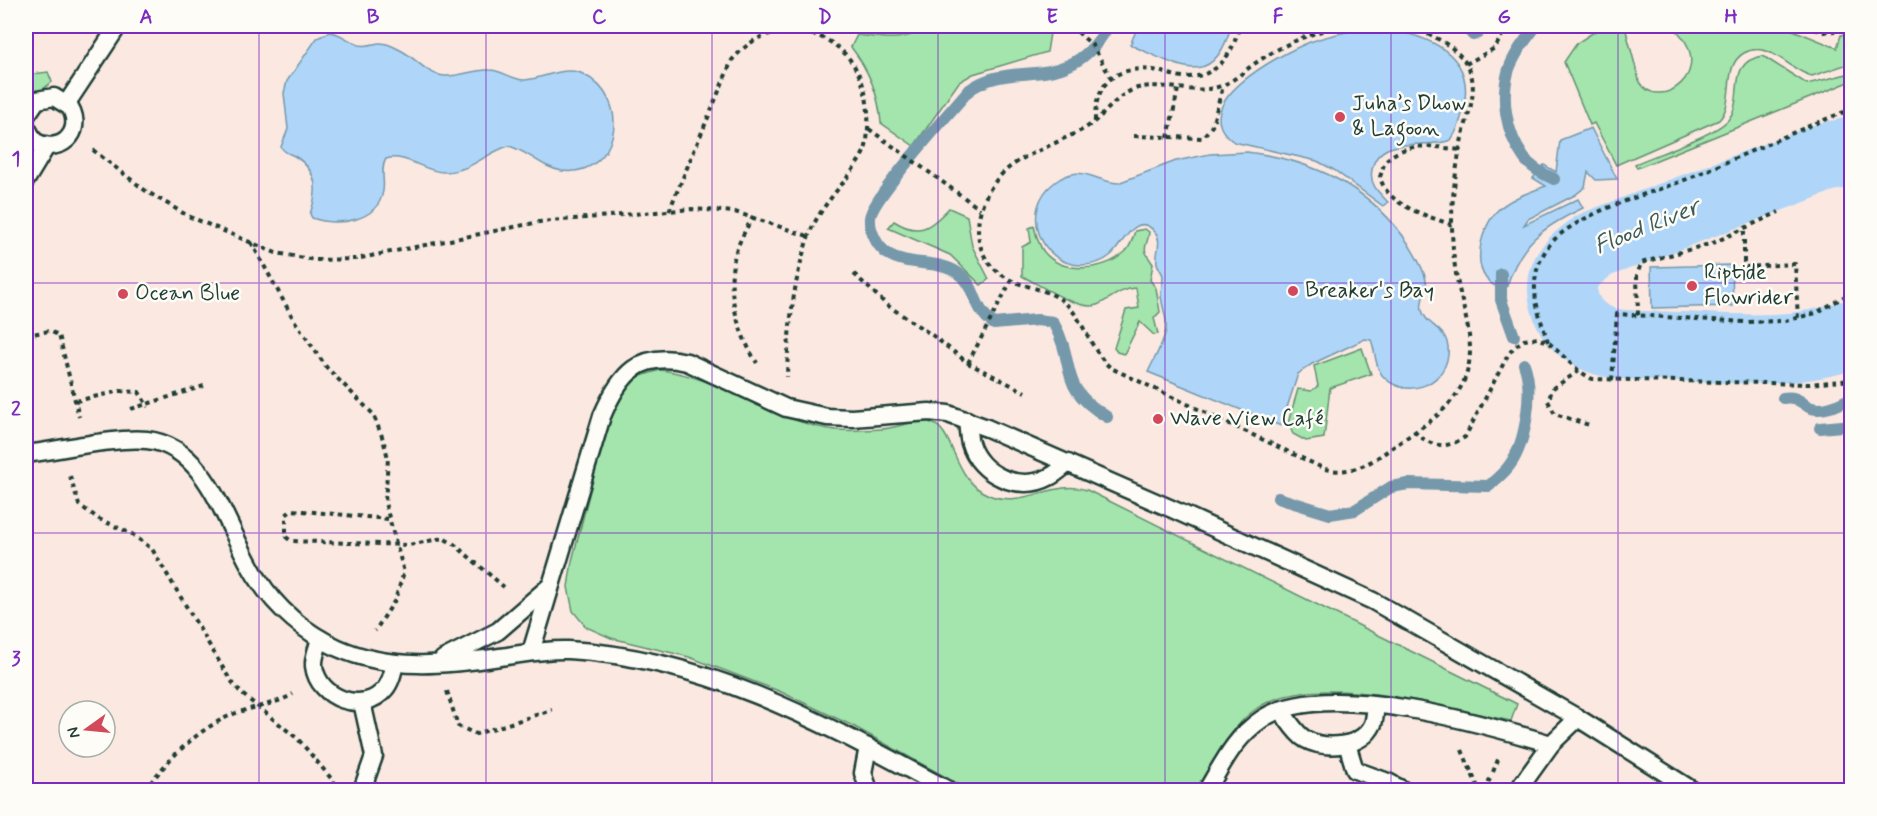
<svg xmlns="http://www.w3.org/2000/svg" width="1877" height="816" viewBox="0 0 1877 816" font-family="Mynerve,sans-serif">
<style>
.green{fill:#a4e4ad;stroke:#629070;stroke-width:1.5}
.water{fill:#afd5f8;stroke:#7598aa;stroke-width:1.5}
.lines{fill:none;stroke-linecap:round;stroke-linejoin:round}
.stream{stroke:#7598aa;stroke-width:12}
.river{stroke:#afd5f8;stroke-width:69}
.lane-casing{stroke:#1f3d34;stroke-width:21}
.path{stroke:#1f3d34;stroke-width:4;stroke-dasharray:4.5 4.5;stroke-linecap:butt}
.lane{stroke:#fdfcf7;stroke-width:16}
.grid{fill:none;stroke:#7b2cbf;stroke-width:1.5;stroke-opacity:0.55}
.poi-dot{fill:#d1495b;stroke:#fdfcf7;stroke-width:2}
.labels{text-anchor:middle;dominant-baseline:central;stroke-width:5;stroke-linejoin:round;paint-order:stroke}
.poi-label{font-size:22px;fill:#1f3d34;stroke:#fdfcf7;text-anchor:start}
.water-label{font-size:24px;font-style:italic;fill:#3c5b5b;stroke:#fdfcf7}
.neatline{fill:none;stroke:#7b2cbf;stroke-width:2}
.grid-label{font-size:20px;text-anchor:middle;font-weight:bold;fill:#7b2cbf}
</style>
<rect width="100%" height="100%" fill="#fbe8e1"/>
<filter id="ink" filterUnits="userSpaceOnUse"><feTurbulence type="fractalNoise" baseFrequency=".0167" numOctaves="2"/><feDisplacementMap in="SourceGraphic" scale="12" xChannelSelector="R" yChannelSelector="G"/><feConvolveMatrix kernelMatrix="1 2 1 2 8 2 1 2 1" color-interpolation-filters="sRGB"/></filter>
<g filter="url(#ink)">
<!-- green -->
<g class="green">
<path d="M928,26H1040L1050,33L1047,52L973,74L959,82L914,146L881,123C879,95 868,69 851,47L857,35C884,38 906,43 928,26Z"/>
<path d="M1603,26L1625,27L1639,80C1656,116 1723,71 1672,26H1783L1837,48L1841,35L1851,32V63L1812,76C1789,71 1770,39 1744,53C1721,66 1736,103 1719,120L1616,165L1594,123L1590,125L1564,62L1577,43Z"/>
<path d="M1763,56L1807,84L1847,74L1849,82L1637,168L1635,164C1655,155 1715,135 1728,120C1746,98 1724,62 1763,56Z"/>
<path d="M48,72L52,82L26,102V75Z"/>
<path d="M949,208L967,216L972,246L989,279L981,285L950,255L888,228L894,221C919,237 930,228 949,208Z"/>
<path d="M1034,226C1036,235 1038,244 1044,252C1063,275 1104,271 1125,252C1130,248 1133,238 1135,231L1145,229L1149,232C1148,248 1139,245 1153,264L1150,280L1156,288L1160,312L1154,318L1158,334L1154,335L1140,322L1124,354L1117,352L1114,348L1126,310L1139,308L1136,288C1120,289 1111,299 1097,305C1081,312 1038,284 1022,276V247L1031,242L1029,228Z"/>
<path d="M1362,348L1371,374L1330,388L1324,438L1306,441L1293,434L1288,423L1298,389L1311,391L1318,386L1314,366Z"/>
<path d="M660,370C723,377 773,423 836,430C851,431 868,430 882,429C897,428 918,418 932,423C955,431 953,481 989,495C1023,509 1054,479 1087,490L1517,704L1511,721C1446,708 1314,668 1256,709C1229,727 1214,763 1198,790H969L853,726L779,691L689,657L611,638L586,627L573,611L568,587L572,561L609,417L620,393L638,377Z"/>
</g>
<!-- water -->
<g class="water">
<path d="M1138,26H1231C1213,93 1177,64 1130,45Z"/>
<path d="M1369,28C1415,31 1476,47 1464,105C1462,117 1458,130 1451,140C1428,150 1378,133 1372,170C1369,184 1378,192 1388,202L1383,206L1334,170L1317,161L1234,142C1182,105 1280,54 1310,42C1329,35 1349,31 1369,28Z"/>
<path d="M330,32C341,33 348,41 359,45C366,47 374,43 381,43C388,43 396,48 402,51C417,59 427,75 445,76C460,77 474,69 490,70C502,70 512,80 525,80C542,79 566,65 583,74C635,100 617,178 562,171C542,168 526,150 509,146C484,153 474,171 444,172C424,172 406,153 386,159C380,168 385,181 383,191C378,222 337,227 312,218L310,214C318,192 319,172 296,157C290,153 285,154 281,147L288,129L284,93L287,81L317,38Z"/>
<path d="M1591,128L1617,179L1596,180L1588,172L1585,187L1575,195L1528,219L1524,225L1578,199L1583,208C1541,228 1520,243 1506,289C1468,284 1477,234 1496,212C1508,199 1530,192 1546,186L1533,178L1544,165L1556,172L1560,140Z"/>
<path d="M1247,152C1312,160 1370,187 1408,243C1415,255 1423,266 1426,280C1429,291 1419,298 1422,310C1426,328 1451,327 1448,355C1444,387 1403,400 1382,375C1374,364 1376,352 1371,340L1365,339L1312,364L1298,374L1281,426L1148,372C1154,359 1163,344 1166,330C1168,317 1161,306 1161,294C1161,288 1163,282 1163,276C1162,271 1158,268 1157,263C1155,253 1163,241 1155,232C1136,209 1122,246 1111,255C1103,262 1092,265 1082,265C1039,265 1020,209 1054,183C1080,162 1093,181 1118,183L1176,161L1210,154Z"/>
<path d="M1732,265L1733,306L1652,308L1651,267Z"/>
</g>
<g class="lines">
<!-- stream -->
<g class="stream">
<path d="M1465,26L1473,35L1478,33L1480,26"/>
<path d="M1536,26C1526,39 1515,53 1509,69C1500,98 1506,133 1524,158C1531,168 1543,174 1554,179"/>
<path d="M1501,274V300L1514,336"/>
<path d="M1783,398C1796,396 1799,401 1809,407C1822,413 1841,404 1852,397"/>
<path d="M1107,417C1055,385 1078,367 1053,322L1037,320L994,324C971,307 978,286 958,273C937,259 909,267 888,254C877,247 869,230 870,218C871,199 951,111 968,91C1013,56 1068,98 1108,26"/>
<path d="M1820,428L1842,426L1852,428"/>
<path d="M1278,498L1330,514L1355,510L1391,487L1408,484L1489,486C1496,479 1504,473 1509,466C1526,444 1534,390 1524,364"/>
</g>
<!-- river -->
<path class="river" d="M1852,152L1826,157L1595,245C1577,258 1559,270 1563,295C1567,316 1577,330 1598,339C1617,347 1645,345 1666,346C1728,348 1793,356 1852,334"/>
<!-- lane casing -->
<g class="lane-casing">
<g id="lane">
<path d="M67,103L118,26"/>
<path d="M26,116L37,100L54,97L70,107C85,133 59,156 34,141L26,126"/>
<path d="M26,180L46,147"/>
<path d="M967,420C968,428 968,436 970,443C979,475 1020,493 1049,477C1056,474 1062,468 1068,463"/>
<path d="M26,454C59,450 115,437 147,440C211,447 227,534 258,579C277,609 306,633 338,648C390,671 445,665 500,657C522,654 545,649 568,650C709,658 827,725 948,790"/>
<path d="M320,639C318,647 313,657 314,666C318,699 364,715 385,689C391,682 393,672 395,663"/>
<path d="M531,652L602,416C620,374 639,351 687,362L786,408L827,417L852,418L929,412L948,414L987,428L1172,509L1373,601L1578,718L1692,790"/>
<path d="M443,659L498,631L550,586"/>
<path d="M1280,710C1288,719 1295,733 1305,739C1325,750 1362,748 1373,724C1375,718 1375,711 1376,705"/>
<path d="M1347,744L1355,770L1388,782L1403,790"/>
<path d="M868,747L863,773L869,790"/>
<path d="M362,790L374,756L362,702"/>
<path d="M1207,790C1223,763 1235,737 1262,719C1324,677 1484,724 1551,744"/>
<path d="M1518,790L1551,744L1578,718"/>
</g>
</g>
<!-- path -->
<g class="path">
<path d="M1071,26L1093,46L1111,78"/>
<path d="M1340,26C1310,33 1282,45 1257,62C1246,69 1236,80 1223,85C1195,97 1166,81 1138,88C1119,93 1109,110 1095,121C1086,129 1074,134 1063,139C1044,149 1020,157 1004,172C975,199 965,250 1002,275C1020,288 1046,287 1064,302C1085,320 1090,351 1111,368L1325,469C1356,476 1374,460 1399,443C1417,430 1438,418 1452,400C1485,360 1464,319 1456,274C1452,249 1451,223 1453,197C1455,178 1458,157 1462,138C1467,118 1478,92 1470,71C1459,45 1430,34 1405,26"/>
<path d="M1806,26L1824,32L1852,29"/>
<path d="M1466,64L1495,48L1507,26"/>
<path d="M1095,121C1094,84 1116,65 1153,70C1165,72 1177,78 1189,77C1219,76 1234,52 1239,26"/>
<path d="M869,129L980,209"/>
<path d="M1134,136L1202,138L1212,126L1223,86"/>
<path d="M1168,138L1178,89"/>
<path d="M93,150L146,191L188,216L276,253L316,260L356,259L539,222L692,209L735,212L808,236"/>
<path d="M669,211L732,60C752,38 766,31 795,32C847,34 871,80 868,128C867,137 868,145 863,154C847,183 819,205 808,238C793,282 788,331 787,377"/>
<path d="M753,216C746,230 737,244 734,259C726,293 739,335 757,363"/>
<path d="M1452,225C1427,215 1388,207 1380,177L1385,161C1407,141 1432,146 1460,150"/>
<path d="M1744,231V262L1746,267L1795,264L1798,319"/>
<path d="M251,242L294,320L327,368L373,414L383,439L388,458L385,503L404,572L395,600L375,631"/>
<path d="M854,274L887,305L932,335L968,363L1025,392"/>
<path d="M1638,315L1637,275L1641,263L1713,243L1779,212"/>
<path d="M26,335L49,331L59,335L79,417"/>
<path d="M1548,342C1537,309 1526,281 1546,250C1554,237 1568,228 1581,221C1614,202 1652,193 1687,179C1742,156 1796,130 1852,109"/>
<path d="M968,363L1011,281"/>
<path d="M1579,371L1553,388L1548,401L1555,414L1592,426"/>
<path d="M1612,380L1617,314L1745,322L1785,321L1816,313L1852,292"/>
<path d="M76,401L120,391L139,392L148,407"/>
<path d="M131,409L207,385"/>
<path d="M1414,431C1430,447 1446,450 1465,437L1508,355L1514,347L1524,340L1537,338L1548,342L1579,371L1592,379L1809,384L1852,380"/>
<path d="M70,476L79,505L99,519L132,534L152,549L229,678L242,694L298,739L335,783"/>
<path d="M388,519L292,510L286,515V537L291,541L409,545L443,538L454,544L504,587"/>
<path d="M447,691L458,726L476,734L552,710"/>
<path d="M1462,750L1479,790"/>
<path d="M1493,772L1499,757"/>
<path d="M145,790C168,759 198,728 236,713C256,706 275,705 293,694"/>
<path d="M1484,790L1490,779"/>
</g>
<!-- lane -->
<use href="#lane" class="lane"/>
</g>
</g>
<!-- grid -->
<path class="grid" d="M259,26V790M486,26V790M712,26V790M938,26V790M1165,26V790M1391,26V790M1618,26V790M26,283H1852M26,533H1852"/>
<!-- markers -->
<g class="poi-dot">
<circle cx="1340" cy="117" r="6"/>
<circle cx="1692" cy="286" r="6"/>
<circle cx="1293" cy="291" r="6"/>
<circle cx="123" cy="294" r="6"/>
<circle cx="1158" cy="419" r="6"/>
</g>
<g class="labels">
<!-- poi labels -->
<g class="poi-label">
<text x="1352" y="104">Juha’s Dhow<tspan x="1352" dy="25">&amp; Lagoon</tspan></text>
<text x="1704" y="273">Riptide<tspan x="1704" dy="25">Flowrider</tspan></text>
<text x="1305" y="291">Breaker's Bay</text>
<text x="135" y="294">Ocean Blue</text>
<text x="1170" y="419">Wave View Café</text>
</g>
<!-- water labels -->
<g class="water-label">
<text transform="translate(1647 227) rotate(-22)">Flood River</text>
</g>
</g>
<!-- margin -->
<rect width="1877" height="816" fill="none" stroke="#fdfcf7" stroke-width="66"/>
<!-- north arrow -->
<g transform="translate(87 729) rotate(255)"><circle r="28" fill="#fdfcf7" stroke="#a4b0a9" stroke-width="1.5"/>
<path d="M0-4.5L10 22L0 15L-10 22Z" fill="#d1495b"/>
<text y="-9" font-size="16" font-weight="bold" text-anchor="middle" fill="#1f3d34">N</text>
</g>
<rect x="33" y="33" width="1811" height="750" class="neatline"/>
<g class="grid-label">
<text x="146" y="23">A</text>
<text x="373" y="23">B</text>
<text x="599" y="23">C</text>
<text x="825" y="23">D</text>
<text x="1052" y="23">E</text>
<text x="1278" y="23">F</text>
<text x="1504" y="23">G</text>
<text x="1731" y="23">H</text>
<text x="16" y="165">1</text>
<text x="16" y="415">2</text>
<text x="16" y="665">3</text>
</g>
</svg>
